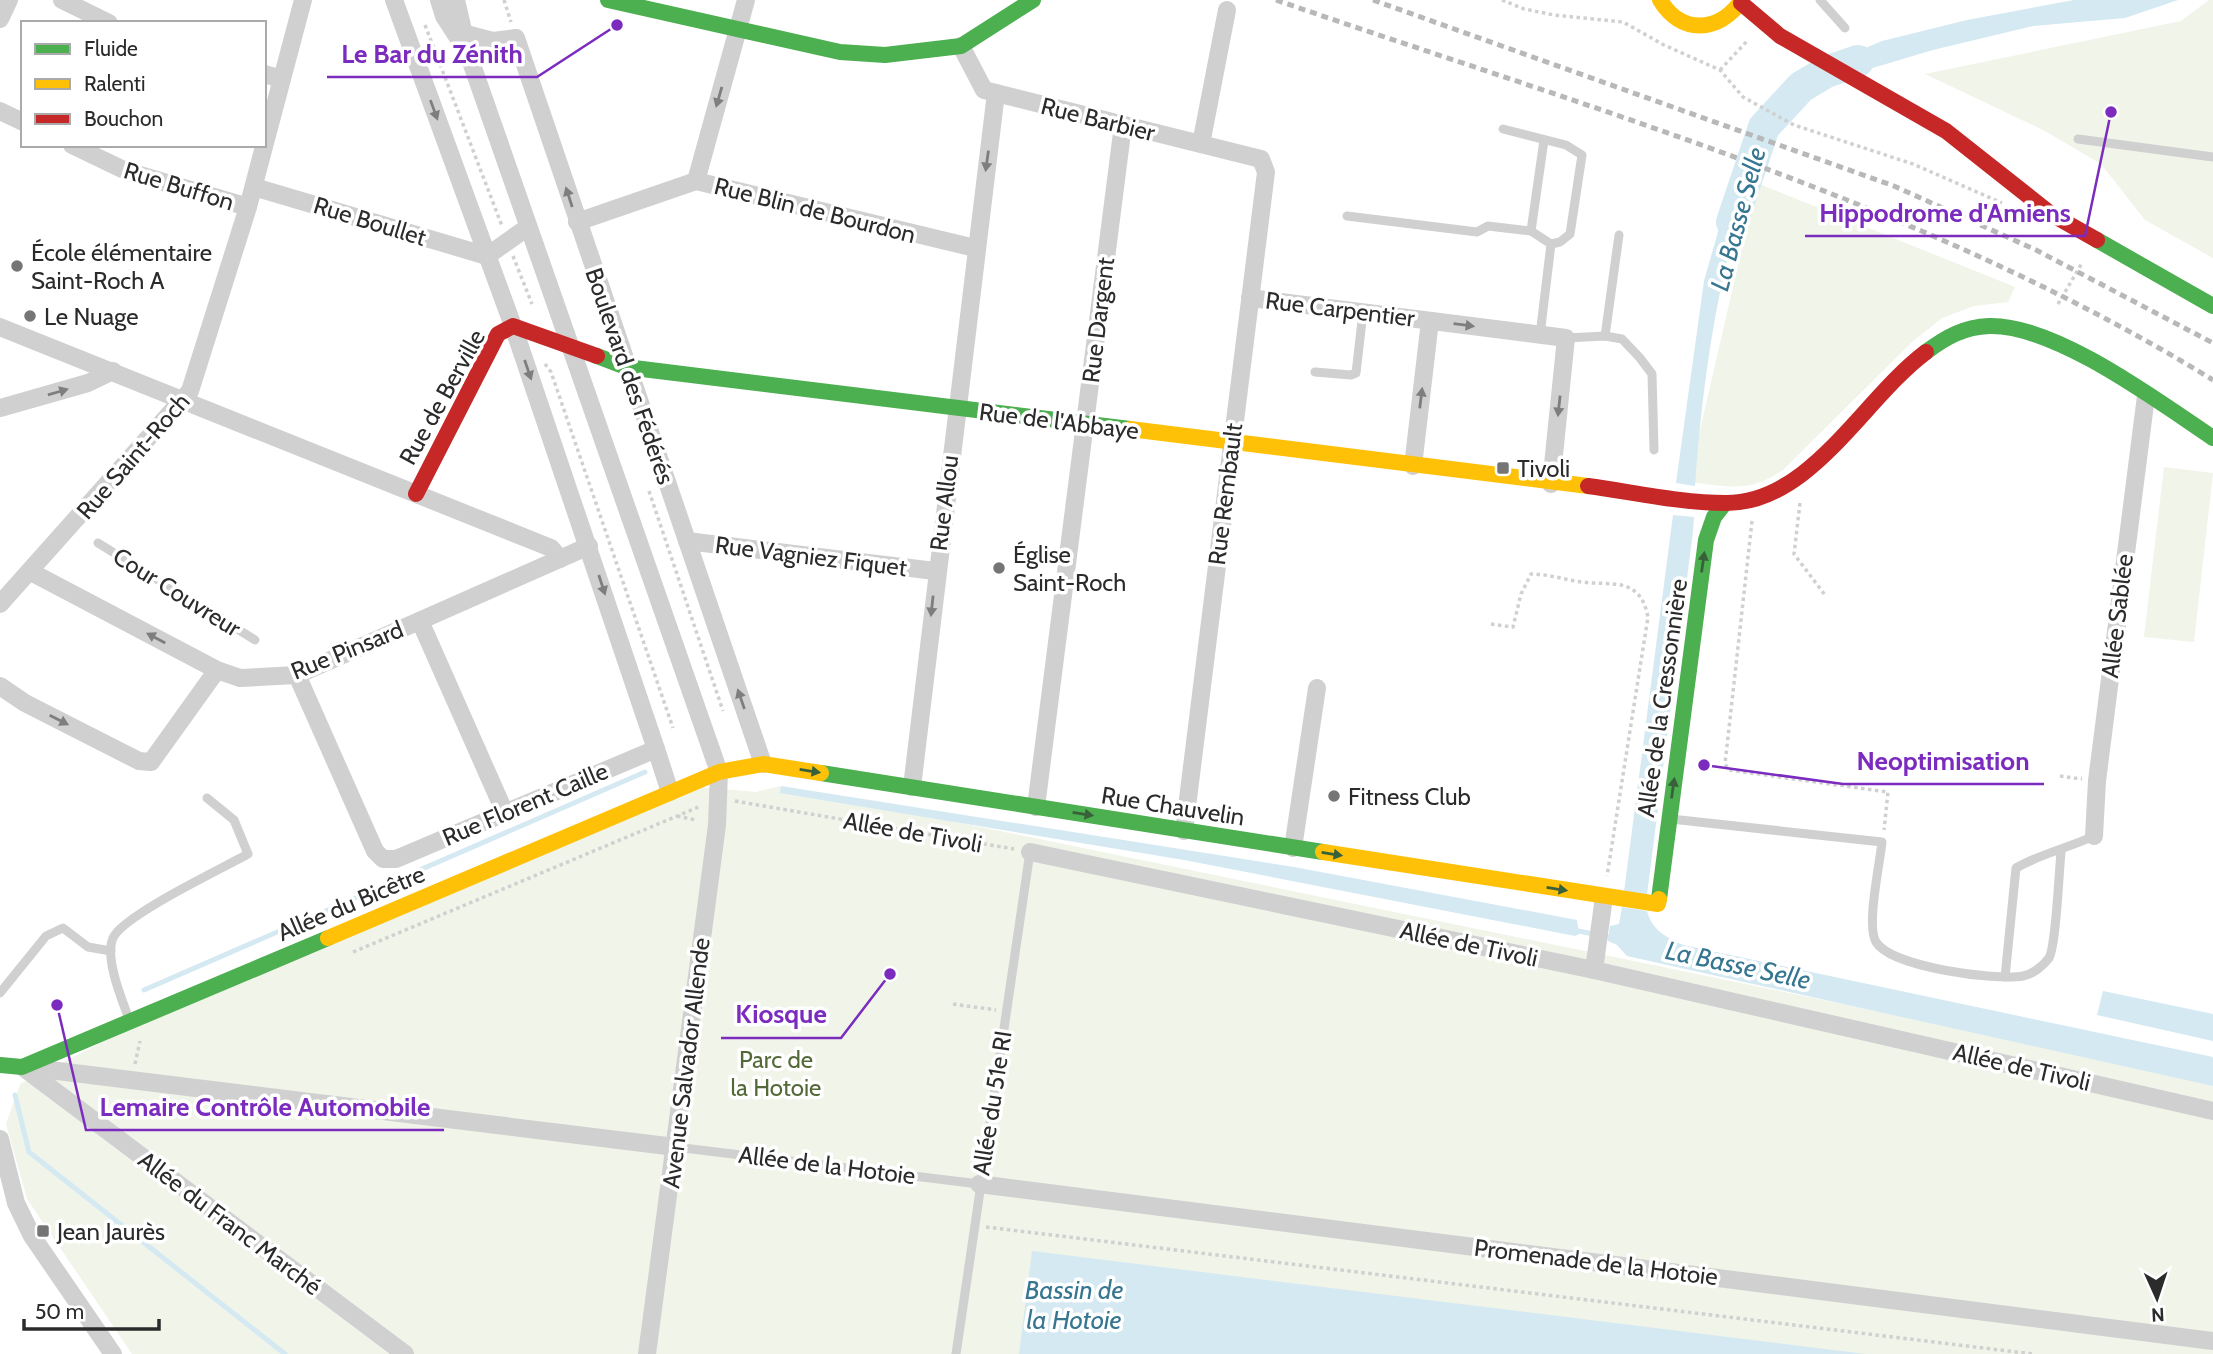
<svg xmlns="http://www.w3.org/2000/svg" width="2213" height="1354" viewBox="0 0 2213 1354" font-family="Cabin,sans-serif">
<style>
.green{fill:#f0f4e9}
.water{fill:#d4e9f2}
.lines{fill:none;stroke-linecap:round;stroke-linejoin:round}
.stream{stroke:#d4e9f2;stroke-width:5}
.river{stroke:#d4e9f2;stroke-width:32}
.path{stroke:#d0d0d0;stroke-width:3.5;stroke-dasharray:3.5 3.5;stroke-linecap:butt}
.lane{stroke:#d0d0d0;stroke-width:9}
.street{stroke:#d0d0d0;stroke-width:18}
.fast{stroke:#4caf50;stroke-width:16}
.slow{stroke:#ffc107;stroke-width:16}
.jam{stroke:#c62828;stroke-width:16}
.rail{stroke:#b8b8b8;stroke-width:5;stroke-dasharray:7 5;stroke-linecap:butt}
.oneway{fill:#7e7e7e}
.oneway2{fill:#38603a}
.poi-dot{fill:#757575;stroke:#fff;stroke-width:2.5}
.labels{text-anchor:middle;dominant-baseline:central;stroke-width:7;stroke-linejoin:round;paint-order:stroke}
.street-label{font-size:24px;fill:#2b2b2b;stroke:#fff}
.poi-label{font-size:24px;fill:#2b2b2b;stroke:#fff;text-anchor:start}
.park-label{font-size:24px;fill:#536937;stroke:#fff}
.water-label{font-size:26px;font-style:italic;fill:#367691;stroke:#fff}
.leader{fill:none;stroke:#7b2cbf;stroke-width:2.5}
.callout-dot{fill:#7b2cbf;stroke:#fff;stroke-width:2.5}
.callout-label{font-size:26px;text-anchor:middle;font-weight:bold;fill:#7b2cbf;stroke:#fff;stroke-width:7;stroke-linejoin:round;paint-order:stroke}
</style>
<rect width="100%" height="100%" fill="#fff"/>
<!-- green -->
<g class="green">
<path d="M2209,0H2213V258L2145,220L2101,164L2045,131L1925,74L2181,21Z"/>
<path d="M1757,183L2015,287L2008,302L1974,306L1942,318L1911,343L1783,470C1749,494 1727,486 1688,482Z"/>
<path d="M2164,467L2213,473L2194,642L2144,637Z"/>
<path d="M781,786L2213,1080V1354H132L27,1199L6,1124L20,1084L140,1023L699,787L756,792Z"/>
</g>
<!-- water -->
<g class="water">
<path d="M2074,0H2178L2125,18L2033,26L1933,50L1829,81L1809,72L1882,41L1967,20Z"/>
<path d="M1733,179L1751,186C1717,267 1701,397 1695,486L1676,483L1704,281Z"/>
<path d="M1673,515L1694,517L1693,531L1647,895L1624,892Z"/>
<path d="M781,786L1294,867L1577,920L1579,934L1575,936L1184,860L780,793Z"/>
<path d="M1622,907L1647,911C1652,930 1666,937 1683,945L2213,1057V1086L1627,956L1617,945L1608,941L1610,926L1619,924Z"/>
<path d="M2103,991L2213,1014V1041L2097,1015Z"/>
<path d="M1032,1251L1865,1354H1019Z"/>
</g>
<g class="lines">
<!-- stream -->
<g class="stream">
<path d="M1573,930L1615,938"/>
<path d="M144,990L645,772"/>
<path d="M15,1095L29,1152L285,1354"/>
</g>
<!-- river -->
<path class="river" d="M1732,222L1764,127L1801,87L1826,72L1858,61"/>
<!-- path -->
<g class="path">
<path d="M504,0L511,22"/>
<path d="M1502,0L1524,9L1554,15L1623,22L1664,45L1720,70L1743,97L1794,125L1913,164L2002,203"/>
<path d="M425,25L502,226"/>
<path d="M1720,70L1748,40"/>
<path d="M513,256L532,304"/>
<path d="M2058,304L2082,263"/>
<path d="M545,364L551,372L673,728"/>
<path d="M649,491L723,711"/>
<path d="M1800,503L1794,554L1825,595"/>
<path d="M1752,521L1725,764L1729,770L1888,792L1884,830"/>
<path d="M1491,624L1513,627L1521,594L1531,574C1549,574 1565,580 1582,582C1612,586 1640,576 1648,617L1607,876"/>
<path d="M2060,776L2082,779"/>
<path d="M735,801L1014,849"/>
<path d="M677,816L696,820"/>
<path d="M353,952L701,806"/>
<path d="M953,1004L996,1010"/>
<path d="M135,1064L140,1041"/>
<path d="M986,1227L2033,1354"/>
</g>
<!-- lane -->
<g class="lane">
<path d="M1820,0L1845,28"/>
<path d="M1503,129L1566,145L1582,155L1570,234L1560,242L1551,244L1540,335"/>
<path d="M2078,139L2213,157"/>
<path d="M1544,140L1531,231L1551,244"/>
<path d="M1347,216L1477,232L1488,226L1531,231"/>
<path d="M1605,336L1619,235"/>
<path d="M1566,338L1605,336L1622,339L1640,358L1652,374L1654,450"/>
<path d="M1315,372L1351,375L1356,373L1363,312"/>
<path d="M98,543L255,640"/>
<path d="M1671,819L1882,842C1880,863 1866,926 1876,942C1891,967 1995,981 2023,976C2033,974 2043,966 2049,958C2056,946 2059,871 2061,852"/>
<path d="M2005,977L2016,868C2040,854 2068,848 2094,836"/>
<path d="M0,993L46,936L63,928L88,947L111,951"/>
<path d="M129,1019C122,1000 103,955 114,936C128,913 221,869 248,854L234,820L207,798"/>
<path d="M675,1147L979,1184"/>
<path d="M956,1354L1030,852"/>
</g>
<!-- street -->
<g class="street">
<path d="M62,0L109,23"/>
<path d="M394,0L513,326L656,749"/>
<path d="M439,0L444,16L466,50"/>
<path d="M456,0L469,56L719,772L717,825L647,1354"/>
<path d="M0,19L9,0"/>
<path d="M466,34L493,41L516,38L763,764"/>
<path d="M961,46L984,90L1261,159L1266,172L1184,831"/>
<path d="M264,74L282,79"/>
<path d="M0,111L23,122"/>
<path d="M1201,144L1227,10"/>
<path d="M72,145L126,171L248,207"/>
<path d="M696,181L746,0"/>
<path d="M254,187L487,256L528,227"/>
<path d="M577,222L696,181L975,248"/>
<path d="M1250,298L1566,338L1551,484"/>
<path d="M0,327L551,548L560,559"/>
<path d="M0,408L88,383L113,371"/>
<path d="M1413,466L1430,321"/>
<path d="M687,541L935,571"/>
<path d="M31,572L217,670L240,678L297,675L589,546"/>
<path d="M0,604L190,391L248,207L303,0"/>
<path d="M420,621L505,813"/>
<path d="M297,675L375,851L383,859H396L656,749L670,792"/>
<path d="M0,686L25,703L139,761L151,762L217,670"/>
<path d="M912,787L996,93"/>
<path d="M1036,807L1123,125"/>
<path d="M2094,836L2097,781L2146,396"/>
<path d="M1293,848L1317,688"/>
<path d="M1030,852L1594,970L2213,1111"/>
<path d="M1594,970L1604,897"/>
<path d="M25,1067L675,1147"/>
<path d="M24,1068L405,1354"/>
<path d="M0,1139L16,1203L32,1236L113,1354"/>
<path d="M979,1184L2213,1341"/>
</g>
<!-- fast -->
<g class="fast">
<path d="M608,0L840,52L885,55L961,46L1033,0"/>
<path d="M2097,240L2213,306"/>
<path d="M1926,352C1946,337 1964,327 1989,326C2055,324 2159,402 2213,438"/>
<path d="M597,356L626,367L1130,429"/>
<path d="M821,773L1323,852"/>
<path d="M1659,899L1706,540L1714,517L1725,503"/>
<path d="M0,1065L22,1067L328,938"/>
</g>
<!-- slow -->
<g class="slow">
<path d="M1660,0C1681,35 1719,33 1742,0"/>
<path d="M1130,429L1588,486"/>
<path d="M1323,852L1658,904L1659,899"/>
<path d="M328,938L719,772L763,764L821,773"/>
</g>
<!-- jam -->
<g class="jam">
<path d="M1741,3L1780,36L1946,131L2051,214L2097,240"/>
<path d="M1588,486C1633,492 1681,503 1726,503C1811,503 1863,399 1926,352"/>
<path d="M416,494L498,334L513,326L597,356"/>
</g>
<!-- rail -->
<g class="rail">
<path d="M1276,0C1594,110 1925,203 2213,380"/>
<path d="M1373,0L1894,186L2036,250L2213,343"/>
</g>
</g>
<!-- one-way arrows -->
<defs><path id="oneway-solid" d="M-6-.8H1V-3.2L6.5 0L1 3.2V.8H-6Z" transform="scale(1.75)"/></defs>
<g class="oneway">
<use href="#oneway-solid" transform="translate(719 97) rotate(106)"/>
<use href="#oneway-solid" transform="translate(434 110) rotate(70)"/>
<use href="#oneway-solid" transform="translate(987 161) rotate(98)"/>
<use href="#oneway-solid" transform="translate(569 197) rotate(-108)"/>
<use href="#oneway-solid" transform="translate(1464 325) rotate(7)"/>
<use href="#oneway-solid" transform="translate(528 370) rotate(71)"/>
<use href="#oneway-solid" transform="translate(58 392) rotate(-16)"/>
<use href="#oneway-solid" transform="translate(1421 398) rotate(-83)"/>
<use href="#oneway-solid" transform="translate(1559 406) rotate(96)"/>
<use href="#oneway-solid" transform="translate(602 585) rotate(72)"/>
<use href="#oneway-solid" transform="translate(932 606) rotate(96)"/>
<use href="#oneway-solid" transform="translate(156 638) rotate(-152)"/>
<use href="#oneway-solid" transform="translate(741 699) rotate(-109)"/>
<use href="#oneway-solid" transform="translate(59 720) rotate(27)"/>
</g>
<g class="oneway2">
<use href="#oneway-solid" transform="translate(1703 562) rotate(-82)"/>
<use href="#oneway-solid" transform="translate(810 771) rotate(9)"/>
<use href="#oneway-solid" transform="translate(1673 788) rotate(-82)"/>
<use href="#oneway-solid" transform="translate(1083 814) rotate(9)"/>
<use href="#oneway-solid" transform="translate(1332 854) rotate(9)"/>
<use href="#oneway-solid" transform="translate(1557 889) rotate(9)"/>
</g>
<!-- markers -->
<g class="poi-dot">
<circle cx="17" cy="266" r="7"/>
<circle cx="30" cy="316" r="7"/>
<rect x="1496" y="461" width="14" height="14" rx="3.5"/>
<circle cx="999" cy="568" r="7"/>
<circle cx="1334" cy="796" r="7"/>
<rect x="36" y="1224" width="14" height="14" rx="3.5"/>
</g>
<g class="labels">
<!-- street labels -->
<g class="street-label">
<text transform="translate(1098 119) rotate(14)">Rue Barbier</text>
<text transform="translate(179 186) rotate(17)">Rue Buffon</text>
<text transform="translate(815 210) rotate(14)">Rue Blin de Bourdon</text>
<text transform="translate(370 221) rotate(17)">Rue Boullet</text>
<text transform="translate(1340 309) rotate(7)">Rue Carpentier</text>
<text transform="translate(1098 320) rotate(-83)">Rue Dargent</text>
<text transform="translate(630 376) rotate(71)">Boulevard des Fédérés</text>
<text transform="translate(442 397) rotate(-61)">Rue de Berville</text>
<text transform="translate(1059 421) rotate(7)">Rue de l'Abbaye</text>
<text transform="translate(133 456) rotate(-49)">Rue Saint-Roch</text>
<text transform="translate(1225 494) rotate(-83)">Rue Rembault</text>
<text transform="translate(944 503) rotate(-83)">Rue Allou</text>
<text transform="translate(811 556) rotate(7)">Rue Vagniez Fiquet</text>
<text transform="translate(177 592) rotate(32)">Cour Couvreur</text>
<text transform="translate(2117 616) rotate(-83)">Allée Sablée</text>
<text transform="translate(347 650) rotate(-22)">Rue Pinsard</text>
<text transform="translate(1662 698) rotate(-82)">Allée de la Cressonnière</text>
<text transform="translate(525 804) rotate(-23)">Rue Florent Caille</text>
<text transform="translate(1173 806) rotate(9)">Rue Chauvelin</text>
<text transform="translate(913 832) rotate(10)">Allée de Tivoli</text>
<text transform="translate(351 903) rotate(-23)">Allée du Bicêtre</text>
<text transform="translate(1469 944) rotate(12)">Allée de Tivoli</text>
<text transform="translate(686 1063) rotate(-83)">Avenue Salvador Allende</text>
<text transform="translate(2022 1067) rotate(13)">Allée de Tivoli</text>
<text transform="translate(992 1103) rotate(-81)">Allée du 51e RI</text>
<text transform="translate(827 1165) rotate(7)">Allée de la Hotoie</text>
<text transform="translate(230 1223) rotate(37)">Allée du Franc Marché</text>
<text transform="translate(1596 1262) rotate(7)">Promenade de la Hotoie</text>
</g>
<!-- poi labels -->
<g class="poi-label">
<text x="31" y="252">École élémentaire<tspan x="31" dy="28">Saint-Roch A</tspan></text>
<text x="44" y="316">Le Nuage</text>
<text x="1517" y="468">Tivoli</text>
<text x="1013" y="554">Église<tspan x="1013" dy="28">Saint-Roch</tspan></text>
<text x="1348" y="796">Fitness Club</text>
<text x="57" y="1231">Jean Jaurès</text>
</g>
<!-- park labels -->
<g class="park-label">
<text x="776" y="1059">Parc de<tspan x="776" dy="28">la Hotoie</tspan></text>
</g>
<!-- water labels -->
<g class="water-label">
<text transform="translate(1738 219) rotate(-75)">La Basse Selle</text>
<text transform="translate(1738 965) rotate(12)">La Basse Selle</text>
<text x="1074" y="1290">Bassin de<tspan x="1074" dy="30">la Hotoie</tspan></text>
</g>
</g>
<!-- callouts -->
<path class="leader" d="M617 25L537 77H327M2111 112L2085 236H1805M1704 765L1843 784H2044M890 974L841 1038H721M57 1005L86 1130H444"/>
<g class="callout-dot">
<circle cx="617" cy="25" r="7"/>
<circle cx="2111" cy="112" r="7"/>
<circle cx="1704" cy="765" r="7"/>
<circle cx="890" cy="974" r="7"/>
<circle cx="57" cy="1005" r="7"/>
</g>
<g class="callout-label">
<text x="432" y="63">Le Bar du Zénith</text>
<text x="1945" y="222">Hippodrome d'Amiens</text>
<text x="1943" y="770">Neoptimisation</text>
<text x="781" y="1023">Kiosque</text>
<text x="265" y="1116">Lemaire Contrôle Automobile</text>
</g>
<!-- legend -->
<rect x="21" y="21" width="245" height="126" fill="#ffffff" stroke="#aaaaaa" stroke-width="2"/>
<rect x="35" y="44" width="35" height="10" fill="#4caf50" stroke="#aaaaaa" stroke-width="2"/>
<text x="84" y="56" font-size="21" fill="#2b2b2b">Fluide</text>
<rect x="35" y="79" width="35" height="10" fill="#ffc107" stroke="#aaaaaa" stroke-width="2"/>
<text x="84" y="91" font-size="21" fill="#2b2b2b">Ralenti</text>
<rect x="35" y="114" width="35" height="10" fill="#c62828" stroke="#aaaaaa" stroke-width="2"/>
<text x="84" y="126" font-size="21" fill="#2b2b2b">Bouchon</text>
<!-- north arrow -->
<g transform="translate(2157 1298) rotate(177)" stroke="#ffffff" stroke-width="5" paint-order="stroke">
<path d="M0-5L12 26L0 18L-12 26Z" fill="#2b2b2b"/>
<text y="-10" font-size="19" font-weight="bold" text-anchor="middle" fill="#2b2b2b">N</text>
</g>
<!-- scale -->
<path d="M24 1319v10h135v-10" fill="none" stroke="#2b2b2b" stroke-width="3.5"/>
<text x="35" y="1319" font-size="21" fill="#2b2b2b" stroke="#ffffff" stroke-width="5" paint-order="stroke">50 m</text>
</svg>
